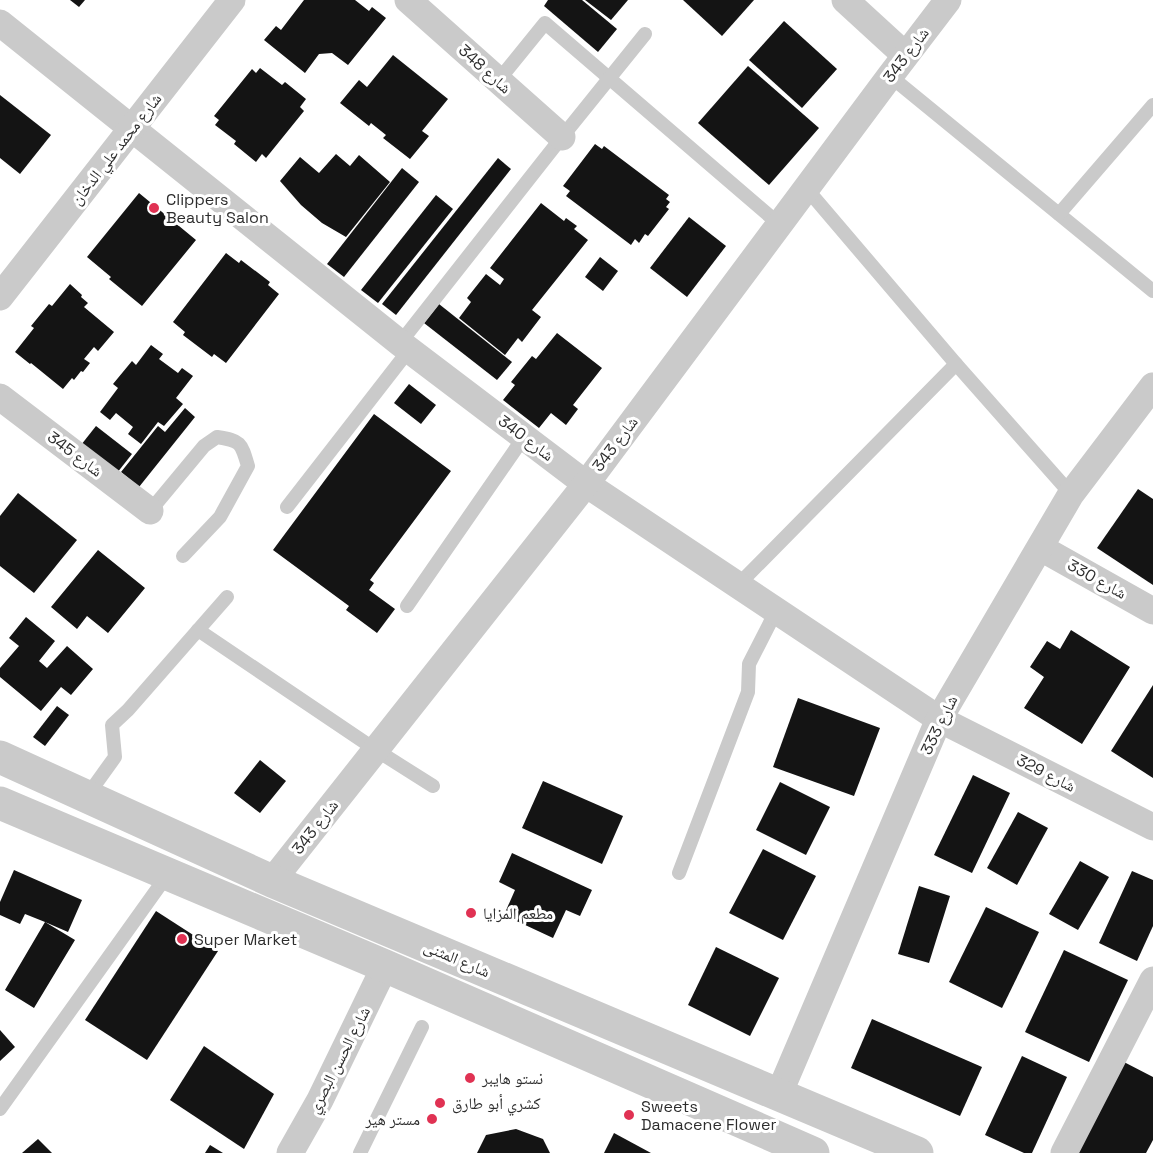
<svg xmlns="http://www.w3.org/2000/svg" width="1153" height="1153" viewBox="0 0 1153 1153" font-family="'Space Grotesk','Noto Naskh Arabic',sans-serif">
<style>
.building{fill:#141414}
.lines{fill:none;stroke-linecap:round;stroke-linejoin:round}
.service{stroke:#cacaca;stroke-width:14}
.minor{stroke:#cacaca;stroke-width:27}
.tertiary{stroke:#cacaca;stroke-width:33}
.poi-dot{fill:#e03253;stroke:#fff;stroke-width:2}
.labels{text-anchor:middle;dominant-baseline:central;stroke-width:6;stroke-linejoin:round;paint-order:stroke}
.street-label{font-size:16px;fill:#2d2d2d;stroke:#fff}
.poi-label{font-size:16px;fill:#2d2d2d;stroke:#fff;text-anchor:start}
</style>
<rect width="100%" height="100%" fill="#fff"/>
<!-- building -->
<g class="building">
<path d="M70,0H85L79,7Z"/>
<path d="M304,0H355L369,11L372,7L386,18L348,65L332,53L319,54L305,73L264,40L276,26L281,30Z"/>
<path d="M548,0H582L617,29L598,52L544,6Z"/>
<path d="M585,0H628L611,20Z"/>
<path d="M683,0H754L722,36Z"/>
<path d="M784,21L837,69L802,108L749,60Z"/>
<path d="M393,55L448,99L422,131L429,136L410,159L383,138L386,135L371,123L369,126L340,103L359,80L367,87Z"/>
<path d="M748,66L819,128L769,185L698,123Z"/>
<path d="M260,68L282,85L285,82L306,99L300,107L304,111L266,158L262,154L256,162L234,144L236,141L215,125L219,120L214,116L252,69L256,73Z"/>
<path d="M0,95L51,135L20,174L0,158Z"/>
<path d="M595,144L602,149L604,146L669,195L666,199L670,202L666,207L669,209L648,236L645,234L639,243L635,239L631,245L566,196L570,191L563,186Z"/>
<path d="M336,154L350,166L359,155L390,182L346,237L322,223L301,205L280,181L300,157L319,173Z"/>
<path d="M498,158L511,169L396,315L382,304Z"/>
<path d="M402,168L419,182L344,277L327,264Z"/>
<path d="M139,193L196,240L142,306L109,279L111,277L87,257Z"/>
<path d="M436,195L453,209L378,303L361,290Z"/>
<path d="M541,203L564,221L566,218L577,226L574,229L588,240L532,310L541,317L522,342L518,338L505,355L459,318L471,302L467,298L486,274L500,285L504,279L490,268Z"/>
<path d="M689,217L726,246L687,297L650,268Z"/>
<path d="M226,253L239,263L241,260L270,282L268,285L279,294L226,363L214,354L212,357L183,335L185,332L173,322Z"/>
<path d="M600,257L618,271L603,291L585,277Z"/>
<path d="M70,284L82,295L81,297L88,303L84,307L114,332L98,351L94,347L84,359L90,363L83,372L81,371L74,380L72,378L63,389L31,363L30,364L15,352L34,328L31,326L49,304L52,306Z"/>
<path d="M439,304L512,362L497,380L424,323Z"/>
<path d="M557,333L602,368L573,405L578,409L566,425L551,413L539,428L503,400L515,385L511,382L532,356L536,359Z"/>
<path d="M151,345L163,354L159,359L178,373L182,368L193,376L176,398L183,404L164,426L158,422L141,444L128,434L133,427L116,413L110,420L100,412L118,388L113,384L132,361L136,365Z"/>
<path d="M409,384L436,405L421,424L394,403Z"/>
<path d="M185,408L195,417L139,487L121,472L158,426L165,432Z"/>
<path d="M374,414L451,471L370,580L374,583L369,590L395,609L377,633L346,610L349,606L273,550Z"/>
<path d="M96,426L132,454L117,473L81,445Z"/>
<path d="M1138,489L1153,499V585L1097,548Z"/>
<path d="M18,493L77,540L34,593L0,566V516Z"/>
<path d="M98,550L145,588L108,633L87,616L77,629L51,607Z"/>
<path d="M26,617L55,641L39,661L47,668L67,646L93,669L71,695L61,687L41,711L0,677V668L19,646L9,638Z"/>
<path d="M1071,630L1130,667L1082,744L1024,708L1044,677L1030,667L1047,641L1060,649Z"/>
<path d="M1153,685V778L1111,751Z"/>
<path d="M798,698L880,728L854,796L773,767Z"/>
<path d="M57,706L69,715L45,746L33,737Z"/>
<path d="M260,760L286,781L260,813L234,793Z"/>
<path d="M973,775L1010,793L972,873L934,855Z"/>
<path d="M543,781L623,816L602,864L522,828Z"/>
<path d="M780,782L830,807L806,855L756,830Z"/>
<path d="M1018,812L1048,828L1017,885L987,868Z"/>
<path d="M763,849L816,876L783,940L729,913Z"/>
<path d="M512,853L592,890L580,916L566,910L553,938L504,915L515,890L499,882Z"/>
<path d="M1080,861L1109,877L1078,930L1049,914Z"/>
<path d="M14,870L82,900L68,932L45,922L75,940L34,1008L5,990L45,922L25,914L20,924L0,915V902Z"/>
<path d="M1132,871L1153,880V926L1137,961L1099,943Z"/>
<path d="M919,886L950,896L929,963L898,954Z"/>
<path d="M986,907L1039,932L1002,1008L949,982Z"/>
<path d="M156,911L218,951L147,1060L85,1020Z"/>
<path d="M716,947L779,978L750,1036L688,1005Z"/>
<path d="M1064,950L1128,980L1089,1062L1025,1032Z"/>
<path d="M872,1019L982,1067L960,1116L851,1068Z"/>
<path d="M0,1030L15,1047L0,1061Z"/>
<path d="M204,1046L274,1094L244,1149L170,1100Z"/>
<path d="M1022,1056L1067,1077L1032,1153H1024L985,1135Z"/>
<path d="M1122,1061L1153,1077V1140L1146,1153H1073Z"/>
<path d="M516,1129L543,1139L550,1153H477L486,1135Z"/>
<path d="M614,1133L651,1153H604Z"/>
<path d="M38,1139L52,1153H22Z"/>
<path d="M210,1145L223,1153H205Z"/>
</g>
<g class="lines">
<!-- service -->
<g class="service">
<path d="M890,76L1153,291"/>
<path d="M498,81L545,23L779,224"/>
<path d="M806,188L956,364L1071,494"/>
<path d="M1059,214L1153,105"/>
<path d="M400,343L562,137L645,34"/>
<path d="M287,507L409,350"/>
<path d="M150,511L204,446L217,437C241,441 241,442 248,466L220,517L183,556"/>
<path d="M738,585L956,364"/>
<path d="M407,606L524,437"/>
<path d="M198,630L376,750L433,786"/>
<path d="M87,796L115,757L112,725L128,710L227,597"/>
<path d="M679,873L748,692L749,664L776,611"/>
<path d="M0,1109L168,874"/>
<path d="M360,1153L422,1027"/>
</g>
<!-- minor -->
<g class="minor">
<path d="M408,0L562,137"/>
<path d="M845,0L905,55"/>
<path d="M0,23L400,343L586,484L939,719L1153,827"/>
<path d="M0,297L232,0"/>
<path d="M0,397L150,511"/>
<path d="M1041,548L1153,611"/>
<path d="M272,881L586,484L890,76L948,0"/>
<path d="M779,1094L939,719L1071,494L1153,386"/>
<path d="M290,1153L320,1100L385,966"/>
<path d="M1064,1153L1153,980"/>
</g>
<!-- tertiary -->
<g class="tertiary">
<path d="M0,757L272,881L917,1153"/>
<path d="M0,803L385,966L813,1153"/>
</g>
</g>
<!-- markers -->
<g class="poi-dot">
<circle cx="154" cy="208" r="6"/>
<circle cx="471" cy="913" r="6"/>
<circle cx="182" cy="939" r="6"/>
<circle cx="470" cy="1078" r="6"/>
<circle cx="440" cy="1103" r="6"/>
<circle cx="629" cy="1115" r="6"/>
<circle cx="432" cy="1119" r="6"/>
</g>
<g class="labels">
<!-- street labels -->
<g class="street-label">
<text transform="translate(906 55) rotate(-53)">شارع 343</text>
<text transform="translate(485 69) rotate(42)">شارع 348</text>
<text transform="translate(116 149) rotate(-52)">شارع محمد علي الدخان</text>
<text transform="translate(526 438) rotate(37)">شارع 340</text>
<text transform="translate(615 444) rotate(-53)">شارع 343</text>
<text transform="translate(75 454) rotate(37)">شارع 345</text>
<text transform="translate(1097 579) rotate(29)">شارع 330</text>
<text transform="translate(939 725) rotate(-64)">شارع 333</text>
<text transform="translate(1046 773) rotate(27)">شارع 329</text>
<text transform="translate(315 827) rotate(-52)">شارع 343</text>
<text transform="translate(457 959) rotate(23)">شارع المثنى</text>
<text transform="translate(339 1060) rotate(-63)">شارع الحسن البصري</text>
</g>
<!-- poi labels -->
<g class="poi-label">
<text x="166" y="199">Clippers<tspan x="166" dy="18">Beauty Salon</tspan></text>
<text x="483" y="913">مطعم المزايا</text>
<text x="194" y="939">Super Market</text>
<text x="482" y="1078">نستو هايبر</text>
<text x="452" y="1103">كشري أبو طارق</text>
<text x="641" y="1106">Sweets<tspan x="641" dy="18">Damacene Flower</tspan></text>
<text x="420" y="1119" text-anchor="end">مستر هير</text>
</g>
</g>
</svg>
